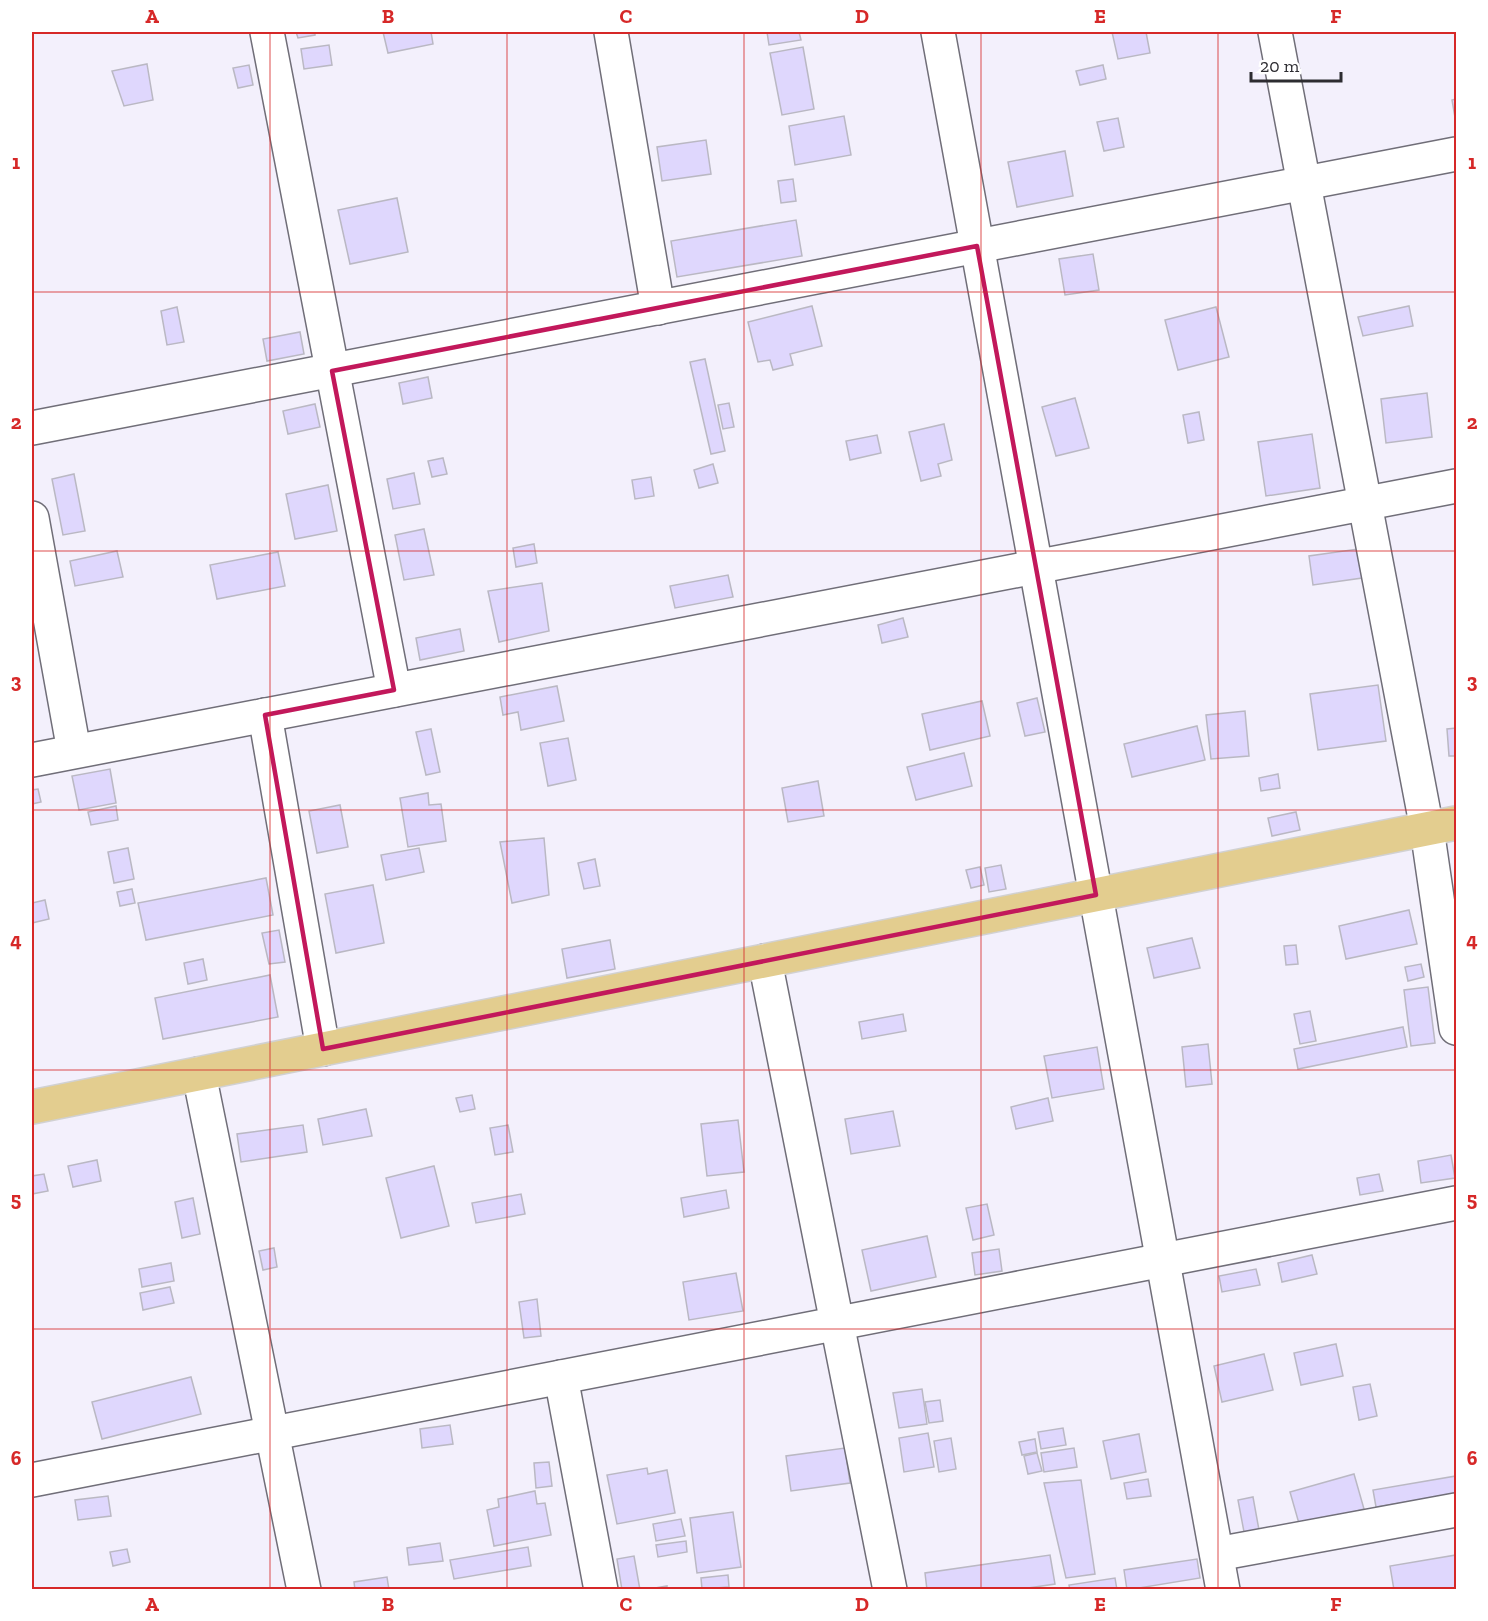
<svg xmlns="http://www.w3.org/2000/svg" width="1488" height="1621" viewBox="0 0 1488 1621" font-family="'Zilla Slab',serif">
<style>
.building{fill:#dfd7fd;stroke:#bab8c3;stroke-width:1.5}
.lines{fill:none;stroke-linecap:round;stroke-linejoin:round}
.minor-casing{stroke:#706e78;stroke-width:36}
.major-casing{stroke:#d1d1d2;stroke-width:36}
.minor{stroke:#fff;stroke-width:33}
.major{stroke:#e3cd8f;stroke-width:33}
.marked{fill:none;stroke:#c2185b;stroke-width:4.5;stroke-linejoin:round}
.grid{fill:none;stroke:#d62828;stroke-width:1.5;stroke-opacity:0.55}
.neatline{fill:none;stroke:#d62828;stroke-width:2}
.grid-label{font-size:20px;text-anchor:middle;font-weight:bold;fill:#d62828}
</style>
<rect width="100%" height="100%" fill="#f3f0fc"/>
<!-- building -->
<g class="building">
<path d="M296,32H315V35L298,38Z"/>
<path d="M383,32H431L433,44L388,53Z"/>
<path d="M767,32H799L801,40L769,45Z"/>
<path d="M1112,32H1146L1150,53L1118,59Z"/>
<path d="M329,45L332,65L304,69L301,49Z"/>
<path d="M803,47L814,109L782,115L770,53Z"/>
<path d="M147,64L153,100L124,106L112,71Z"/>
<path d="M249,65L253,85L238,88L233,68Z"/>
<path d="M1103,65L1106,79L1080,85L1076,71Z"/>
<path d="M1456,99V123L1452,100Z"/>
<path d="M844,116L851,155L795,165L789,126Z"/>
<path d="M1118,118L1124,147L1104,151L1097,122Z"/>
<path d="M706,140L711,174L662,181L657,147Z"/>
<path d="M1065,151L1073,196L1017,207L1008,162Z"/>
<path d="M793,179L796,201L781,203L778,181Z"/>
<path d="M397,198L408,252L350,264L338,210Z"/>
<path d="M796,220L802,256L677,277L671,241Z"/>
<path d="M1093,254L1099,290L1065,295L1059,259Z"/>
<path d="M812,306L822,346L790,354L793,365L773,370L770,360L758,362L748,322Z"/>
<path d="M1409,306L1413,326L1363,336L1358,317Z"/>
<path d="M177,307L184,342L167,345L161,311Z"/>
<path d="M1216,307L1229,357L1178,370L1165,320Z"/>
<path d="M300,332L304,354L267,361L263,339Z"/>
<path d="M705,359L725,451L711,454L690,362Z"/>
<path d="M428,377L432,398L403,404L399,383Z"/>
<path d="M1427,393L1432,437L1386,443L1381,399Z"/>
<path d="M1075,398L1089,448L1056,456L1042,407Z"/>
<path d="M729,403L734,427L723,429L718,405Z"/>
<path d="M315,404L320,427L288,434L283,411Z"/>
<path d="M1199,412L1204,440L1188,443L1183,415Z"/>
<path d="M944,424L952,460L938,464L941,476L921,481L909,432Z"/>
<path d="M1312,434L1320,488L1266,496L1258,442Z"/>
<path d="M877,435L881,453L850,460L846,441Z"/>
<path d="M443,458L447,474L432,477L428,461Z"/>
<path d="M713,464L718,483L699,488L694,470Z"/>
<path d="M414,473L420,504L393,509L387,479Z"/>
<path d="M74,474L85,531L63,535L52,479Z"/>
<path d="M651,477L654,496L635,499L632,480Z"/>
<path d="M328,485L337,531L295,539L286,494Z"/>
<path d="M424,529L434,575L404,580L395,535Z"/>
<path d="M534,544L537,563L516,567L513,548Z"/>
<path d="M1358,549L1362,578L1313,585L1309,556Z"/>
<path d="M117,551L123,577L75,586L70,561Z"/>
<path d="M278,552L285,586L217,599L210,565Z"/>
<path d="M728,575L733,597L675,608L670,586Z"/>
<path d="M542,583L549,631L499,642L488,591Z"/>
<path d="M903,618L908,637L882,643L878,625Z"/>
<path d="M460,629L464,651L420,660L416,638Z"/>
<path d="M1378,685L1386,741L1318,750L1310,694Z"/>
<path d="M557,686L564,721L521,730L518,712L503,715L500,697Z"/>
<path d="M1037,698L1045,732L1025,736L1017,703Z"/>
<path d="M982,701L990,736L930,750L922,714Z"/>
<path d="M1245,711L1249,756L1211,759L1206,715Z"/>
<path d="M1197,726L1205,760L1132,777L1124,744Z"/>
<path d="M1456,728V756H1449L1447,729Z"/>
<path d="M431,729L440,772L426,775L416,732Z"/>
<path d="M568,738L576,780L548,786L540,743Z"/>
<path d="M964,753L972,786L916,800L907,767Z"/>
<path d="M110,769L116,803L79,810L72,776Z"/>
<path d="M1278,774L1280,788L1261,791L1259,778Z"/>
<path d="M818,781L824,816L788,822L782,788Z"/>
<path d="M38,789L41,802L32,804V790Z"/>
<path d="M428,793L429,805L441,804L446,841L408,847L400,798Z"/>
<path d="M340,805L348,847L317,853L309,811Z"/>
<path d="M116,806L118,820L91,825L88,812Z"/>
<path d="M1296,812L1300,830L1272,836L1268,818Z"/>
<path d="M544,838L549,895L512,903L500,842Z"/>
<path d="M128,848L134,879L114,883L108,852Z"/>
<path d="M419,848L424,872L386,880L381,855Z"/>
<path d="M595,859L600,886L584,889L578,863Z"/>
<path d="M1001,865L1006,889L989,892L985,868Z"/>
<path d="M980,867L984,885L971,888L966,870Z"/>
<path d="M266,878L273,915L146,940L138,903Z"/>
<path d="M373,885L384,943L336,953L325,894Z"/>
<path d="M132,889L135,903L120,906L117,892Z"/>
<path d="M45,900L49,919L32,923V903Z"/>
<path d="M1409,910L1417,944L1346,959L1339,926Z"/>
<path d="M279,930L285,962L269,964L262,933Z"/>
<path d="M1192,938L1200,968L1154,978L1147,948Z"/>
<path d="M610,940L615,969L567,978L562,949Z"/>
<path d="M1296,945L1298,964L1286,965L1284,946Z"/>
<path d="M203,959L207,980L188,984L184,963Z"/>
<path d="M1421,964L1424,977L1408,981L1405,967Z"/>
<path d="M270,975L278,1017L163,1039L155,998Z"/>
<path d="M1428,987L1435,1043L1411,1046L1404,990Z"/>
<path d="M1310,1011L1316,1041L1300,1044L1294,1014Z"/>
<path d="M903,1014L906,1031L862,1039L859,1022Z"/>
<path d="M1403,1027L1407,1047L1298,1069L1294,1049Z"/>
<path d="M1208,1044L1212,1084L1186,1087L1182,1047Z"/>
<path d="M1097,1047L1104,1089L1052,1098L1044,1056Z"/>
<path d="M472,1095L475,1109L460,1112L456,1098Z"/>
<path d="M1048,1098L1053,1121L1016,1129L1011,1107Z"/>
<path d="M366,1109L372,1136L323,1145L318,1119Z"/>
<path d="M893,1111L900,1146L851,1154L845,1119Z"/>
<path d="M738,1120L744,1172L707,1176L701,1124Z"/>
<path d="M303,1125L307,1152L241,1162L237,1134Z"/>
<path d="M508,1125L513,1152L495,1155L490,1128Z"/>
<path d="M1451,1155L1455,1178L1421,1183L1418,1161Z"/>
<path d="M97,1160L101,1181L73,1187L68,1166Z"/>
<path d="M434,1166L449,1226L401,1238L386,1178Z"/>
<path d="M44,1174L48,1191L32,1194V1176Z"/>
<path d="M1379,1174L1383,1191L1360,1195L1357,1178Z"/>
<path d="M726,1190L729,1208L684,1217L681,1198Z"/>
<path d="M521,1194L525,1214L476,1223L472,1203Z"/>
<path d="M193,1198L200,1234L182,1238L175,1202Z"/>
<path d="M987,1204L994,1235L973,1240L966,1208Z"/>
<path d="M927,1236L936,1277L871,1291L862,1250Z"/>
<path d="M274,1248L277,1267L263,1270L259,1251Z"/>
<path d="M999,1249L1002,1271L975,1275L972,1253Z"/>
<path d="M1312,1255L1317,1274L1282,1282L1278,1263Z"/>
<path d="M171,1263L174,1281L142,1287L139,1269Z"/>
<path d="M1256,1269L1260,1285L1222,1292L1219,1276Z"/>
<path d="M736,1273L743,1311L689,1320L683,1282Z"/>
<path d="M170,1287L174,1303L143,1310L140,1293Z"/>
<path d="M537,1299L541,1336L524,1338L519,1302Z"/>
<path d="M1336,1344L1343,1376L1301,1385L1294,1353Z"/>
<path d="M1264,1354L1273,1390L1222,1402L1214,1366Z"/>
<path d="M191,1377L201,1414L102,1439L92,1402Z"/>
<path d="M1370,1384L1377,1416L1359,1420L1353,1387Z"/>
<path d="M922,1389L927,1424L899,1428L893,1393Z"/>
<path d="M940,1400L943,1421L929,1423L925,1402Z"/>
<path d="M450,1425L453,1444L422,1448L420,1429Z"/>
<path d="M1063,1428L1066,1445L1041,1449L1038,1432Z"/>
<path d="M928,1433L934,1467L904,1472L899,1438Z"/>
<path d="M1139,1434L1146,1472L1111,1479L1103,1441Z"/>
<path d="M951,1438L956,1469L939,1472L934,1441Z"/>
<path d="M1035,1439L1037,1452L1022,1455L1019,1442Z"/>
<path d="M845,1448L850,1483L791,1491L786,1456Z"/>
<path d="M1074,1448L1077,1467L1044,1472L1041,1453Z"/>
<path d="M1037,1453L1042,1471L1028,1474L1024,1456Z"/>
<path d="M549,1462L552,1486L536,1488L534,1463Z"/>
<path d="M647,1468L648,1474L667,1470L675,1513L617,1524L607,1475Z"/>
<path d="M1354,1474L1364,1509L1300,1527L1290,1492Z"/>
<path d="M1456,1476V1494L1376,1507L1373,1490Z"/>
<path d="M1148,1479L1151,1496L1127,1499L1124,1483Z"/>
<path d="M1081,1480L1095,1574L1066,1578L1044,1483Z"/>
<path d="M535,1491L537,1504L545,1503L551,1535L494,1546L487,1510L499,1507L498,1499Z"/>
<path d="M108,1496L111,1516L78,1520L75,1500Z"/>
<path d="M1253,1497L1259,1530L1244,1532L1238,1500Z"/>
<path d="M733,1512L741,1567L697,1573L690,1518Z"/>
<path d="M681,1519L685,1536L656,1541L653,1524Z"/>
<path d="M686,1541L687,1552L658,1557L656,1545Z"/>
<path d="M440,1543L443,1561L409,1565L407,1548Z"/>
<path d="M528,1547L531,1566L454,1579L450,1560Z"/>
<path d="M127,1549L130,1562L113,1566L110,1552Z"/>
<path d="M1050,1555L1055,1584L1015,1590H927L925,1573Z"/>
<path d="M1456,1555V1590H1394L1390,1566Z"/>
<path d="M634,1556L640,1590H622L617,1559Z"/>
<path d="M1197,1559L1200,1578L1127,1590L1124,1570Z"/>
<path d="M728,1575L729,1587L702,1589L701,1578Z"/>
<path d="M387,1577L389,1590H355L354,1582Z"/>
<path d="M1115,1578L1117,1590H1070L1069,1585Z"/>
<path d="M667,1586V1590H644Z"/>
</g>
<g class="lines">
<!-- minor casing -->
<g class="minor-casing">
<g id="minor">
<path d="M267,32L394,690"/>
<path d="M611,32L658,308"/>
<path d="M938,32L1223,1590"/>
<path d="M1275,32L1427,829L1456,1028"/>
<path d="M32,428L1456,154"/>
<path d="M32,518L74,751"/>
<path d="M265,715L323,1049"/>
<path d="M32,760L1456,486"/>
<path d="M765,961L890,1590"/>
<path d="M199,1074L304,1590"/>
<path d="M561,1377L601,1590"/>
<path d="M32,1480L1456,1203"/>
<path d="M1217,1554L1456,1510"/>
</g>
</g>
<!-- major casing -->
<g class="major-casing">
<path id="major" d="M32,1107L1456,823"/>
</g>
<!-- minor -->
<use href="#minor" class="minor"/>
<!-- major -->
<use href="#major" class="major"/>
</g>
<!-- marked area -->
<path class="marked" d="M977,246L1096,895L323,1049L265,715L394,690L332,371Z"/>
<!-- grid -->
<path class="grid" d="M270,32V1590M507,32V1590M744,32V1590M981,32V1590M1218,32V1590M32,292H1456M32,551H1456M32,810H1456M32,1070H1456M32,1329H1456"/>
<!-- border -->
<rect width="1488" height="1621" fill="none" stroke="#ffffff" stroke-width="66"/>
<!-- scale -->
<path d="M1251 72v9h90v-9" fill="none" stroke="#2d2c31" stroke-width="3"/>
<text x="1260" y="72" font-size="18" fill="#2d2c31" stroke="#ffffff" stroke-width="4.5" paint-order="stroke">20 m</text>
<rect x="33" y="33" width="1422" height="1555" class="neatline"/>
<g class="grid-label">
<text x="152" y="23">A</text>
<text x="388" y="23">B</text>
<text x="626" y="23">C</text>
<text x="862" y="23">D</text>
<text x="1100" y="23">E</text>
<text x="1336" y="23">F</text>
<text x="16" y="169">1</text>
<text x="1472" y="169">1</text>
<text x="16" y="429">2</text>
<text x="1472" y="429">2</text>
<text x="16" y="688">3</text>
<text x="1472" y="688">3</text>
<text x="16" y="947">4</text>
<text x="1472" y="947">4</text>
<text x="16" y="1206">5</text>
<text x="1472" y="1206">5</text>
<text x="16" y="1465">6</text>
<text x="1472" y="1465">6</text>
<text x="152" y="1611">A</text>
<text x="388" y="1611">B</text>
<text x="626" y="1611">C</text>
<text x="862" y="1611">D</text>
<text x="1100" y="1611">E</text>
<text x="1336" y="1611">F</text>
</g>
</svg>
